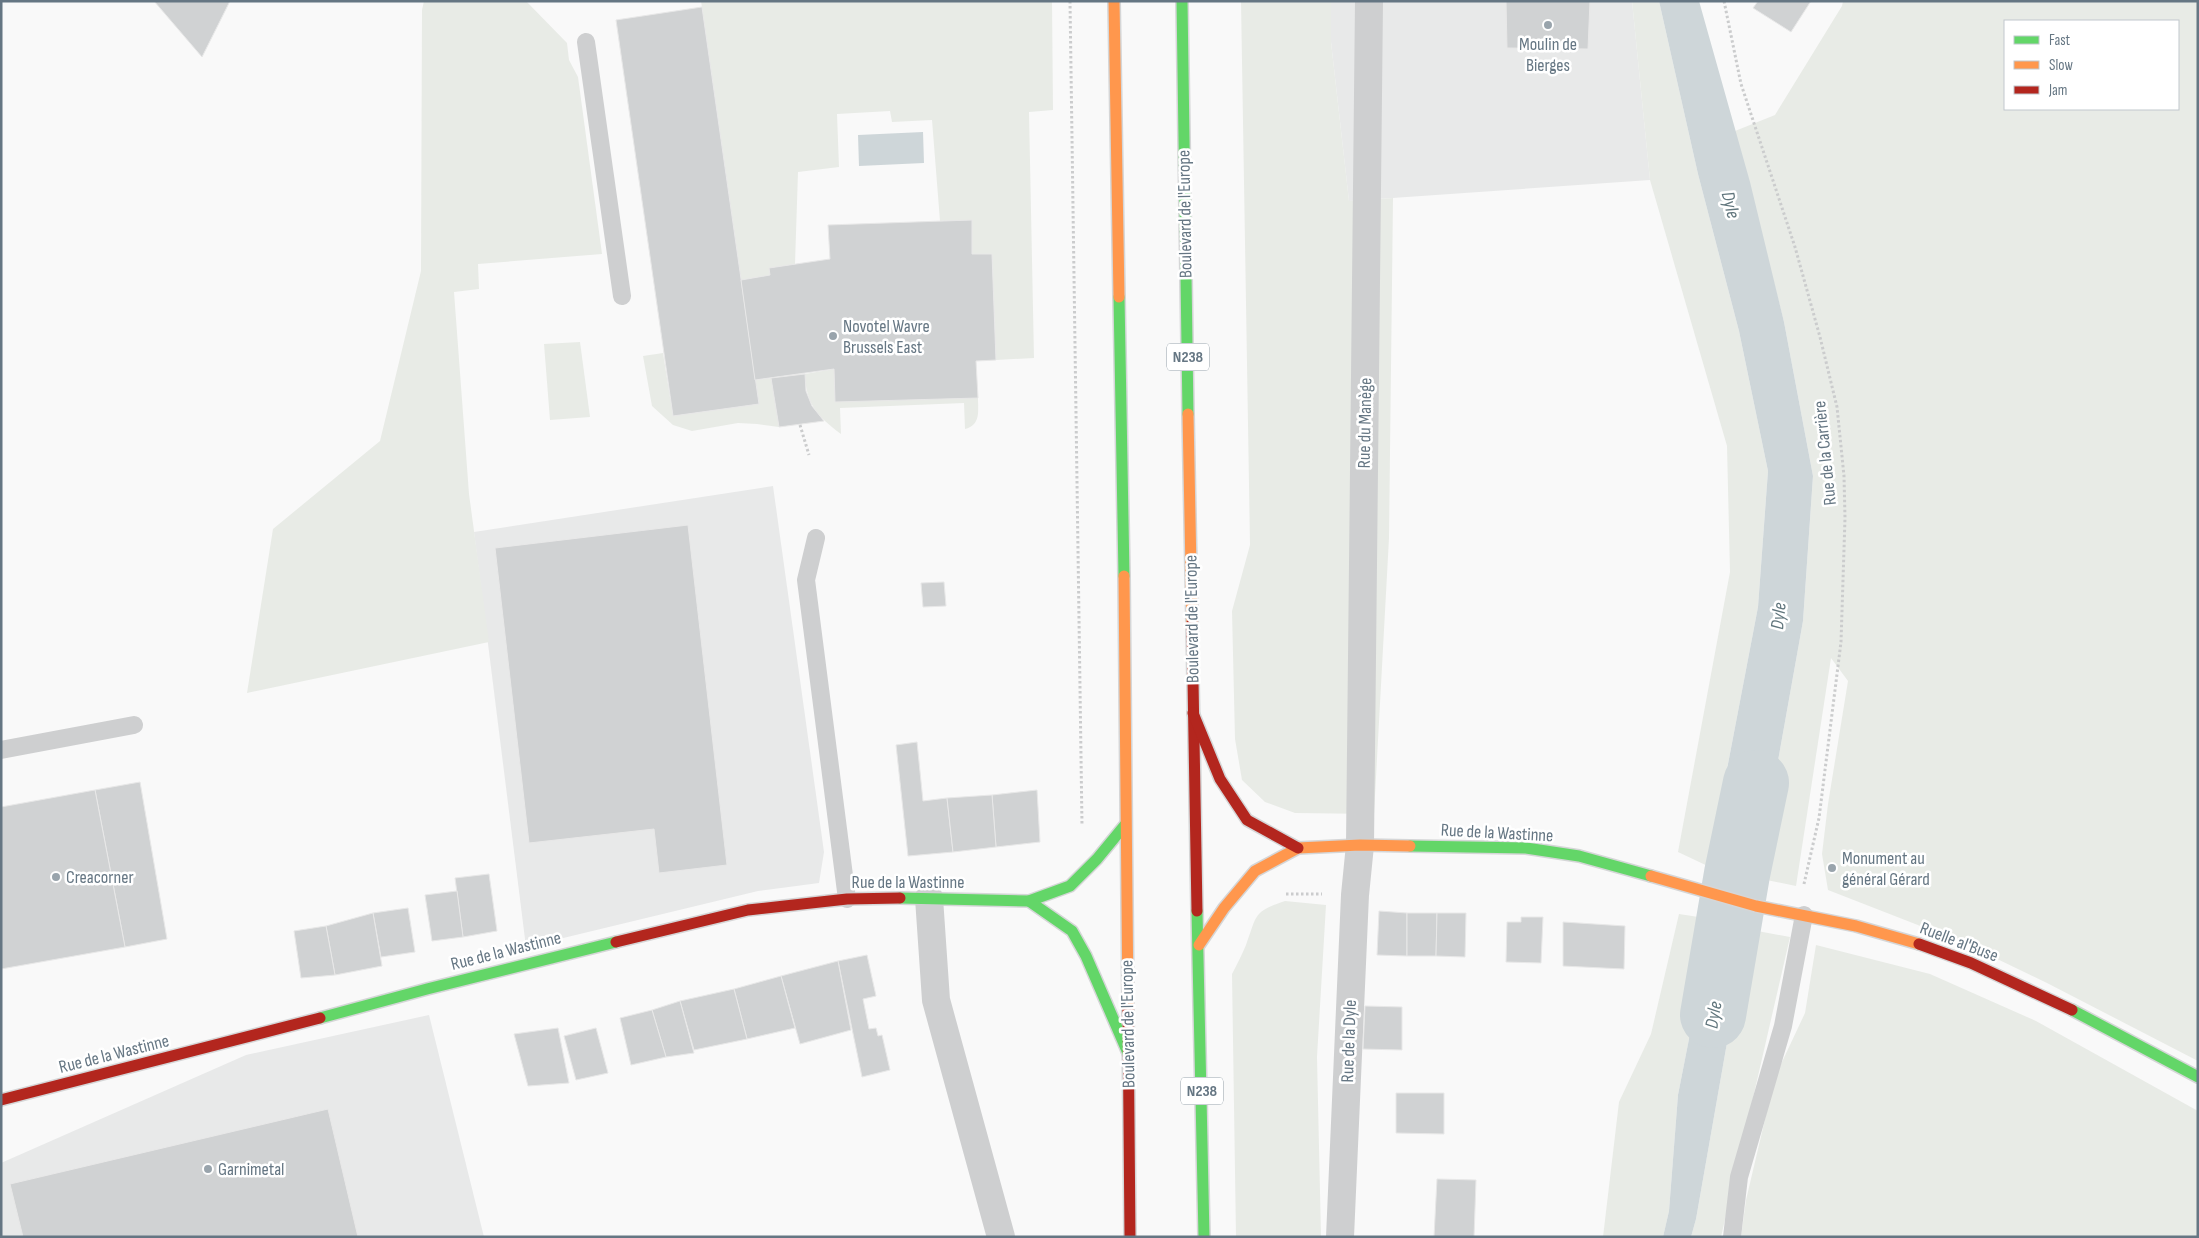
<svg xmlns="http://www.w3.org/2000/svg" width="2199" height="1238" viewBox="0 0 2199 1238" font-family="'Sofia Sans Condensed',sans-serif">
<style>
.built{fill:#e8e9e9}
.green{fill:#e8ebe6;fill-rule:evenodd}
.water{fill:#ced6d9}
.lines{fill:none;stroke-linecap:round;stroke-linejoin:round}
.river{stroke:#ced6d9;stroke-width:66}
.building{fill:#d0d2d3;stroke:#e8e8e8}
.fast-casing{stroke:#d5d6d7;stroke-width:14}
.slow-casing{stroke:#d5d6d7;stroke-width:14}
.jam-casing{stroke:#d5d6d7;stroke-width:14}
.path{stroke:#cbcccd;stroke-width:3;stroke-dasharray:2.5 2.5;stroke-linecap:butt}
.lane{stroke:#cecfd0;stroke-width:18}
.street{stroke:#cecfd0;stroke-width:28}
.fast{stroke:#63d668;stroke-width:11}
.slow{stroke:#ff974d;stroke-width:11}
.jam{stroke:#b3261e;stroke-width:11}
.poi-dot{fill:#99a4ac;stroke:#fff;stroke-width:2}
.labels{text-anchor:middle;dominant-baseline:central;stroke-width:5;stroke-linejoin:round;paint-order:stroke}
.shield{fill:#fff;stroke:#939fa8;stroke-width:1}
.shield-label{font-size:16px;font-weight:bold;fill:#657683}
.poi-label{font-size:18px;fill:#657683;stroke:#fff;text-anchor:start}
.street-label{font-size:18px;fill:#657683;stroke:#fff}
.water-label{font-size:19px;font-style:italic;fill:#60757c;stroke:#fff}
</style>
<rect width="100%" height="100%" fill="#f9f9f9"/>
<!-- built -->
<g class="built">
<path d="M1331,1H1632L1650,180L1349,201L1331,42Z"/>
<path d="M773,486L824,852L819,883L758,891L526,947L474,532Z"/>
<path d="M429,1015L484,1237H1V1163L246,1055Z"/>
</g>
<!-- green -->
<g class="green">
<path d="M424,1H526L567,43L569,60L578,77L602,254L478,264L479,289L454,292L469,494L489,642L247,693L273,529L380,441L421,271L422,10Z"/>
<path d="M701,1H1052L1053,110L1029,112L1034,358L996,360L992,254H972V220L940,221L932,120L892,122L890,111L837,114L839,167L798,172L795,264L769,268L770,275L741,280Z"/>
<path d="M1241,1H1331V42L1349,201L1393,198L1389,538L1374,814L1295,813L1265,802L1242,780L1235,739L1232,611L1250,545Z"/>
<path d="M1632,1H1659L1698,174L1739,331L1768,471L1758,607L1728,764L1714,869L1678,852L1730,572L1727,446L1650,180Z"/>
<path d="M1843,1H2198V1061L2047,983L1964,943L1828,890L1822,854L1828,804L1848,681L1831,658L1796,886L1757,878L1803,621L1813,476L1784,322L1735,131L1775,115L1842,6ZM2005,21H2178V109H2005Z"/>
<path d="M580,342L590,417L550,420L544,344Z"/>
<path d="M663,353L673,416L759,404L755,380L771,378L779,427L757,424L738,423L692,431L673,425L652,406L643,356Z"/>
<path d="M834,369L835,401L978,398C978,411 981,425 965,429L964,403L840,408L841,434C817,416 806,404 805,374Z"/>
<path d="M1285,901L1326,905L1317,1057L1321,1237H1236L1232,974C1237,964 1242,955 1246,945C1257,916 1252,912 1285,901Z"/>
<path d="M1679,914L1705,918L1699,988L1678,1095L1669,1211L1663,1237H1603L1619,1102L1651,1034Z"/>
<path d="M1747,929L1790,937L1721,1237H1691L1696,1219Z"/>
<path d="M1816,945L1930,974L2036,1021L2198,1111V1237H1741L1746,1200L1775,1077L1805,1013Z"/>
</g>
<!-- water -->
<g class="water">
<path d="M1659,1H1699L1750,182L1784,322L1813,476L1803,621L1757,878L1714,869L1728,764L1758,607L1768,471L1739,331L1698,174Z"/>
<path d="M923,132L924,163L859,166L858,135Z"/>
<path d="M1705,918L1747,929L1696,1219L1691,1237H1663L1669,1211L1678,1095L1699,988Z"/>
</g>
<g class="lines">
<!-- river -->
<path class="river" d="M1713,1015L1737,874L1756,783"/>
</g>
<!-- building -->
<g class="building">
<path d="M154,1H230L202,57Z"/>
<path d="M1506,1H1590L1588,49L1507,48Z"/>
<path d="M1758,1H1811L1791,32L1753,8Z"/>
<path d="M702,7L759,404L673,416L616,20Z"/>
<path d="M972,220V254H992L996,360L976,361L978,398L835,402L834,369L755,380L741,280L770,275L769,268L830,259L828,225Z"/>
<path d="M805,374L806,391L812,406L824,421L779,427L771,378Z"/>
<path d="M688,525L727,865L659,873L654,829L529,843L495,548Z"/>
<path d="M944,582L946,606L923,607L921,583Z"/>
<path d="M917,742L923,801L947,798L953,852L908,856L896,745Z"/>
<path d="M140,782L167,939L125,947L95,790Z"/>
<path d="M95,790L125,947L1,969V807Z"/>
<path d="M1037,790L1040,842L996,847L992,795Z"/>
<path d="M992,795L996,847L953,852L947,798Z"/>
<path d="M489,874L497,931L463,937L455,878Z"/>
<path d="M457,891L463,937L432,941L425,895Z"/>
<path d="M408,908L415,952L381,957L373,913Z"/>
<path d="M1379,911L1407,913V956L1377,955Z"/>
<path d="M373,913L382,966L335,975L326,926Z"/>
<path d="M1407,913H1437L1436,956H1407Z"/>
<path d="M1437,913H1466L1465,957L1436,956Z"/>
<path d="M1521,917H1543L1541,963L1506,962L1507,922H1521Z"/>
<path d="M1563,922L1625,926L1624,969L1563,966Z"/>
<path d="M326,926L335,975L301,978L294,931Z"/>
<path d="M867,955L876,996L863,999L869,1029L876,1028L878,1036L882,1035L890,1070L862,1077L838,961Z"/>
<path d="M838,961L851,1030L800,1044L781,976Z"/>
<path d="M781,976L795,1028L747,1039L734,989Z"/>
<path d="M734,989L747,1039L694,1050L680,1001Z"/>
<path d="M680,1001L694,1053L666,1057L652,1010Z"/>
<path d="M1365,1006L1402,1007V1050L1363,1049Z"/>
<path d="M652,1010L666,1057L631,1065L620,1018Z"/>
<path d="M558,1028L569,1083L528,1086L514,1034Z"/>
<path d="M596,1028L608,1073L576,1080L564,1036Z"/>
<path d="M1396,1093H1444V1134L1396,1133Z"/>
<path d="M328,1109L358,1237H23L10,1184Z"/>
<path d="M1437,1179L1476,1180L1474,1237H1434Z"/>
</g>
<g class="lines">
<!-- fast casing -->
<g class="fast-casing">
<g id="fast">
<path d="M1182,1L1188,414"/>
<path d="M1119,297L1124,576"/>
<path d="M1410,846L1526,848L1579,856L1651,876"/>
<path d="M900,898L1029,901L1070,886L1097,859L1125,825"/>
<path d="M1029,901L1072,931L1086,956L1128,1053"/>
<path d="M1197,911L1204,1237"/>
<path d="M2072,1010L2198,1077"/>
<path d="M320,1018L427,989L616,942"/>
</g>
</g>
<!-- slow casing -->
<g class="slow-casing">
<g id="slow">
<path d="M1114,1L1119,297"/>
<path d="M1188,414L1192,623"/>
<path d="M1124,576L1128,1009"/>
<path d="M1651,876L1756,906L1856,926L1919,944"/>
<path d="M1199,945L1224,908L1255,871L1298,848L1360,845L1410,846"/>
</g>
</g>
<!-- jam casing -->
<g class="jam-casing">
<g id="jam">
<path d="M1192,623L1197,911"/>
<path d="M1193,713L1220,779L1247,820L1298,848"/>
<path d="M616,942L748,910L847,899L900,898"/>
<path d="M1919,944L1971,963L2072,1010"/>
<path d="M1128,1009L1130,1237"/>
<path d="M1,1100L320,1018"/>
</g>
</g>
<!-- path -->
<g class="path">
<path d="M1070,1L1082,825"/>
<path d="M1724,1L1741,84L1795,247L1820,337L1837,407L1844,476L1845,518L1841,642L1819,818L1804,884"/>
<path d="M800,425L809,455"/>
<path d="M1286,894H1322"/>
</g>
<!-- lane -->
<g class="lane">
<path d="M586,42L622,296"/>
<path d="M816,538L806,580L847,899"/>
<path d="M1,750L134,725"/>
<path d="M1732,1237L1739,1177L1783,1026L1804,915"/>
</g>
<!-- street -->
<g class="street">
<path d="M929,898L936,1000L1001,1237"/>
<path d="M1340,1237L1355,895L1360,845L1369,1"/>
</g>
<!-- fast -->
<use href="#fast" class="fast"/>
<!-- slow -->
<use href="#slow" class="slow"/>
<!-- jam -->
<use href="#jam" class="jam"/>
</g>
<!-- markers -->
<g class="poi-dot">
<circle cx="1548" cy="25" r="5"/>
<circle cx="833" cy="336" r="5"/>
<circle cx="1832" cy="868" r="5"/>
<circle cx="56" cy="877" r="5"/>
<circle cx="208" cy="1169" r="5"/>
</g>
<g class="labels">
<!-- shield labels -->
<g class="shield">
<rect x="1167" y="343.5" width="42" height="27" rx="4"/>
<rect x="1181" y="1077.5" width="42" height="27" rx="4"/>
</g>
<g class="shield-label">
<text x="1188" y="357">N238</text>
<text x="1202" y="1091">N238</text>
</g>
<!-- poi labels -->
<g class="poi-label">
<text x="1548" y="44" text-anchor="middle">Moulin de<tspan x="1548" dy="21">Bierges</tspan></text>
<text x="843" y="326">Novotel Wavre<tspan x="843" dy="21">Brussels East</tspan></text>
<text x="1842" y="858">Monument au<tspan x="1842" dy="21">général Gérard</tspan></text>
<text x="66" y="877">Creacorner</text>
<text x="218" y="1169">Garnimetal</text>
</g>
<!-- street labels -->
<g class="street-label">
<text transform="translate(1185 214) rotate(-91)">Boulevard de l'Europe</text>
<text transform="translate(1365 423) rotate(-89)">Rue du Manège</text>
<text transform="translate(1825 453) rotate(-96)">Rue de la Carrière</text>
<text transform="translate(1192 619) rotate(-91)">Boulevard de l'Europe</text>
<text transform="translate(1497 833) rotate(3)">Rue de la Wastinne</text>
<text x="908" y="882">Rue de la Wastinne</text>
<text transform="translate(1959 942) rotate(21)">Ruelle al'Buse</text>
<text transform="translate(506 951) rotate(-14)">Rue de la Wastinne</text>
<text transform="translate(1128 1024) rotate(-91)">Boulevard de l'Europe</text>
<text transform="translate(1349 1041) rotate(-88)">Rue de la Dyle</text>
<text transform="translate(114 1054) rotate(-14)">Rue de la Wastinne</text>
</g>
<!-- water labels -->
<g class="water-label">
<text transform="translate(1730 205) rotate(76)">Dyle</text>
<text transform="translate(1779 616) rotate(-84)">Dyle</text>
<text transform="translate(1714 1015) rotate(-81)">Dyle</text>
</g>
</g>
<!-- border -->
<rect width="2199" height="1238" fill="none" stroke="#657683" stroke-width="5"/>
<!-- legend -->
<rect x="2004" y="20" width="175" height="90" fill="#ffffff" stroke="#c1c8cd"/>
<rect x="2014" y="36" width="25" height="8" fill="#63d668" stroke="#c1c8cd"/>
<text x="2049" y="45" font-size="15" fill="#657683">Fast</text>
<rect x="2014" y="61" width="25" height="8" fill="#ff974d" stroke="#c1c8cd"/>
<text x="2049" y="70" font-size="15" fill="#657683">Slow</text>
<rect x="2014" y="86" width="25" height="8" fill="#b3261e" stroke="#c1c8cd"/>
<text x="2049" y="95" font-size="15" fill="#657683">Jam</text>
</svg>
